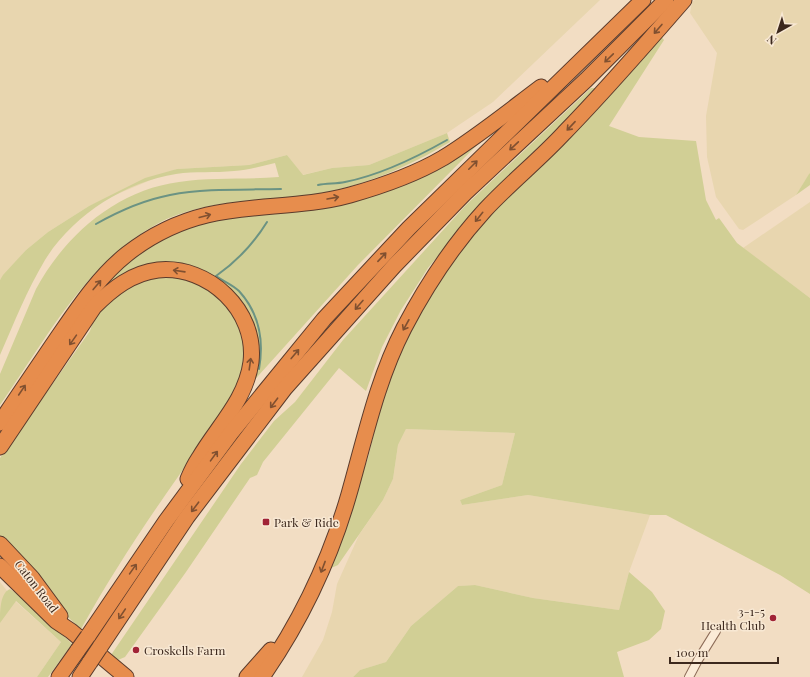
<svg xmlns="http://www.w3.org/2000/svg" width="810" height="677" viewBox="0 0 810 677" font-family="'Playfair Display',serif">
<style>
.farmland{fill:#e8d6af}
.green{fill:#d1cf95}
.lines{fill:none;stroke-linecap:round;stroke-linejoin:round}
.stream{stroke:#6b9383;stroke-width:2}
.street-casing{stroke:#8d6c58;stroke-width:10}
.highway-casing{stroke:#5b3b2c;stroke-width:17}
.street{stroke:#fbebd7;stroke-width:8}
.highway{stroke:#e78d4d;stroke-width:15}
.highway-bridge-casing{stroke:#5b3b2c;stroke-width:17;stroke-linecap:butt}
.highway-bridge{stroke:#e78d4d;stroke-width:15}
.oneway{stroke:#805030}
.poi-dot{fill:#a12336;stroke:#f8e8d3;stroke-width:1.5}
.labels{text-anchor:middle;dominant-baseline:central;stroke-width:3;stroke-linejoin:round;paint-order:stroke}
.poi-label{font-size:12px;fill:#3c281d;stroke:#f8e8d3;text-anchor:start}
.street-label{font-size:12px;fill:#3c281d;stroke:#f8e8d3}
</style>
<rect width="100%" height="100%" fill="#f2ddc3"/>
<!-- farmland -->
<g class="farmland">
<path d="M0,0H600L493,102L447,133L369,165L332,168L302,175L287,155L249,165L177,169L89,206L48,232L26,250L0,280Z"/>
<path d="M695,0H810V173L796,195L743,230L739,229L716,197L707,157L706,116L717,53L690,13L692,2Z"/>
<path d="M810,202V298L743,248Z"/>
<path d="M406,429L515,433L502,485L460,500L462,505L528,495L650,515L629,572L619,610L533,598L475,585L458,586L411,626L386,662L360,670L353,677H302L323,640L332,612L337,584L359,535L383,500L393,479L398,445Z"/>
<path d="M0,582L15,601L61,642L37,677H0Z"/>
</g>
<!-- green -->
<g class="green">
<path d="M659,34L664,40L609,126L639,137L696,141L706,200L716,220L719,218L737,243L810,298V594L780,575L666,515H650L528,495L462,505L460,500L502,485L515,433L406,429L398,445L393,479L383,500L338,565L329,569L368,458L379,413L394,368L414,324L431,294L460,251L488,218L614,91Z"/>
<path d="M591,88H596L577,110L488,195L428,268L401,310L382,347L366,391L339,368L263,462L257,475L250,478L186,572L125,657L118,660L111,655L241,464L274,421L295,402L343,340L466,205Z"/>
<path d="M447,133L450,142C408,167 364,186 316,194C263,202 205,198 157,224C85,263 45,341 0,405V374L36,289C65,235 117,190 179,182C212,177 246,180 279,177L275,163C262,166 248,170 234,171C215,173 195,171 176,174C125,182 73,215 45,260C27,290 14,323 0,355V280L3,275L26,250L48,232L89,206L145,178L177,169L249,165L287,155L303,175L332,168L369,165Z"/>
<path d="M485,137L358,265L250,385L248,320L183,268L95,294L132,258L165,236L209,221L323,206Z"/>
<path d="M810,173V185L796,195L809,174Z"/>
<path d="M153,277C165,277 179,277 192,281C229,295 253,336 241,376C232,407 201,443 182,471C146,522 111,575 81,629L69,618L46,588L0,537V458L90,331C92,325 94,318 98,313C109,296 133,282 153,277Z"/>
<path d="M629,572L652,592L665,611L661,629L649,640L617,652L624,677H353L360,670L386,662L411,626L458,586L475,585L533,598L619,610Z"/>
<path d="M10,589L36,608L72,644L48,677H37L61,642L16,601L0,623C0,611 0,593 10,589Z"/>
</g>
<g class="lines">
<!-- stream -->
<g class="stream">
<path d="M318,185C327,183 336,184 345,182C381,175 417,157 447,140"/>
<path d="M96,224C119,211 144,200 170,195C206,188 244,190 281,189"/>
<path d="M259,369C264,341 259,313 239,291C233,285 223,281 216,276C236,262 254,243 267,222"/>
</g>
<!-- street casing -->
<g class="street-casing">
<path id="street" d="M689,677L698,660L716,631"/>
</g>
<!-- highway casing -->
<g class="highway-casing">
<g id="highway">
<path d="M0,423C19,394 39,365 58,337C78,308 99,276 127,254C150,236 178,222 207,215C254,204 303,208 350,195C382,186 414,175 443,158C477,137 509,111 541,87"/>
<path d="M0,447L94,307C112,289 132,273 158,270C209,265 257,311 251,362C246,400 217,427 199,458C195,464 191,472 188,479"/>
<path d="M0,544L32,578L60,616"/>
<path d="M0,566L56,621L71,631L126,677"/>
<path d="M88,636L166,521L231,433L324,319L409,228L643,0"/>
<path d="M100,647L187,517L285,388L394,266L465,193L586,80L666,0"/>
<path d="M59,677L78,650"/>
<path d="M80,677L90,662"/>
<path d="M247,677L271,650"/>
<path d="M262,677C301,621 330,560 349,494C365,438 377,380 404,328C426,286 453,245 485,210C510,183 539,160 564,133C606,90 645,45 684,0"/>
</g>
</g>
<!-- street -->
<use href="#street" class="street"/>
<!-- highway -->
<use href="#highway" class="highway"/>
<!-- highway-bridge casing -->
<g class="highway-bridge-casing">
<g id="highway-bridge">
<path d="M78,650L88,636"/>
<path d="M90,662L100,647"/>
</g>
</g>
<!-- highway-bridge -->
<use href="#highway-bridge" class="highway-bridge"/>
</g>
<!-- one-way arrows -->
<defs><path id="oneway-shaft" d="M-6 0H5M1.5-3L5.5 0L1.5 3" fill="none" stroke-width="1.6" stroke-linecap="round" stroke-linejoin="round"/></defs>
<g class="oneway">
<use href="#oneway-shaft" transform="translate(658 29) rotate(131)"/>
<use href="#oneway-shaft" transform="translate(609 58) rotate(136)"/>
<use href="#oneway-shaft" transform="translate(571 126) rotate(133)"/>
<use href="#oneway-shaft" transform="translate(514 146) rotate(137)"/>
<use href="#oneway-shaft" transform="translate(473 165) rotate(-45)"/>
<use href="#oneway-shaft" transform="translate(333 198) rotate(-10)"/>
<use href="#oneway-shaft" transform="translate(205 216) rotate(-15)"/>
<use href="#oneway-shaft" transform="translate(479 217) rotate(129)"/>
<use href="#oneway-shaft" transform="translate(382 257) rotate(-47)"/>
<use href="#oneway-shaft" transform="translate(179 271) rotate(-172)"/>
<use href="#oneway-shaft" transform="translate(97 285) rotate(-50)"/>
<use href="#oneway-shaft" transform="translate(359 305) rotate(131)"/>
<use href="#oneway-shaft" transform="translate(406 325) rotate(119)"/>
<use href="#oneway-shaft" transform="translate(73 340) rotate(125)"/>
<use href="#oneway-shaft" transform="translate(295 354) rotate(-50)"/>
<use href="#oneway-shaft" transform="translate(250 364) rotate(-82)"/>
<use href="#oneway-shaft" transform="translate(22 390) rotate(-56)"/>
<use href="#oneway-shaft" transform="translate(274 403) rotate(127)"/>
<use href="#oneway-shaft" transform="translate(214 456) rotate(-54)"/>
<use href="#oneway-shaft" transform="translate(195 507) rotate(127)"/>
<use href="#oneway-shaft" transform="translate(323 567) rotate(111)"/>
<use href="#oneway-shaft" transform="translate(133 569) rotate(-55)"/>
<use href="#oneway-shaft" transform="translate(122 614) rotate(124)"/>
</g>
<!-- markers -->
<g class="poi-dot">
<rect x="262" y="518" width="8" height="8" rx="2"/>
<circle cx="773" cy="618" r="4"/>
<circle cx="136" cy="650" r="4"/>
</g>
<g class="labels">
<!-- poi labels -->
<g class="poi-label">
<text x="274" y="522">Park &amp; Ride</text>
<text x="765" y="611" text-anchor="end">3-1-5<tspan x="765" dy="14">Health Club</tspan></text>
<text x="144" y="650">Croskells Farm</text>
</g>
<!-- street labels -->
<g class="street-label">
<text transform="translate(37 586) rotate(52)">Caton Road</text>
</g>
</g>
<!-- north arrow -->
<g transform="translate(778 32) rotate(219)" stroke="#f8e8d3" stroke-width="3" paint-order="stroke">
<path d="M0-3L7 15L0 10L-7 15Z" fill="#3c281d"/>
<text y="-6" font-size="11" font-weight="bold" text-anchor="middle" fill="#3c281d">N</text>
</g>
<!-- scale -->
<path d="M670 657v6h108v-6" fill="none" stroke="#3c281d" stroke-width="2"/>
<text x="676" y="657" font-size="12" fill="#3c281d" stroke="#f8e8d3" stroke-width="3" paint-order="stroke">100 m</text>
</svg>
